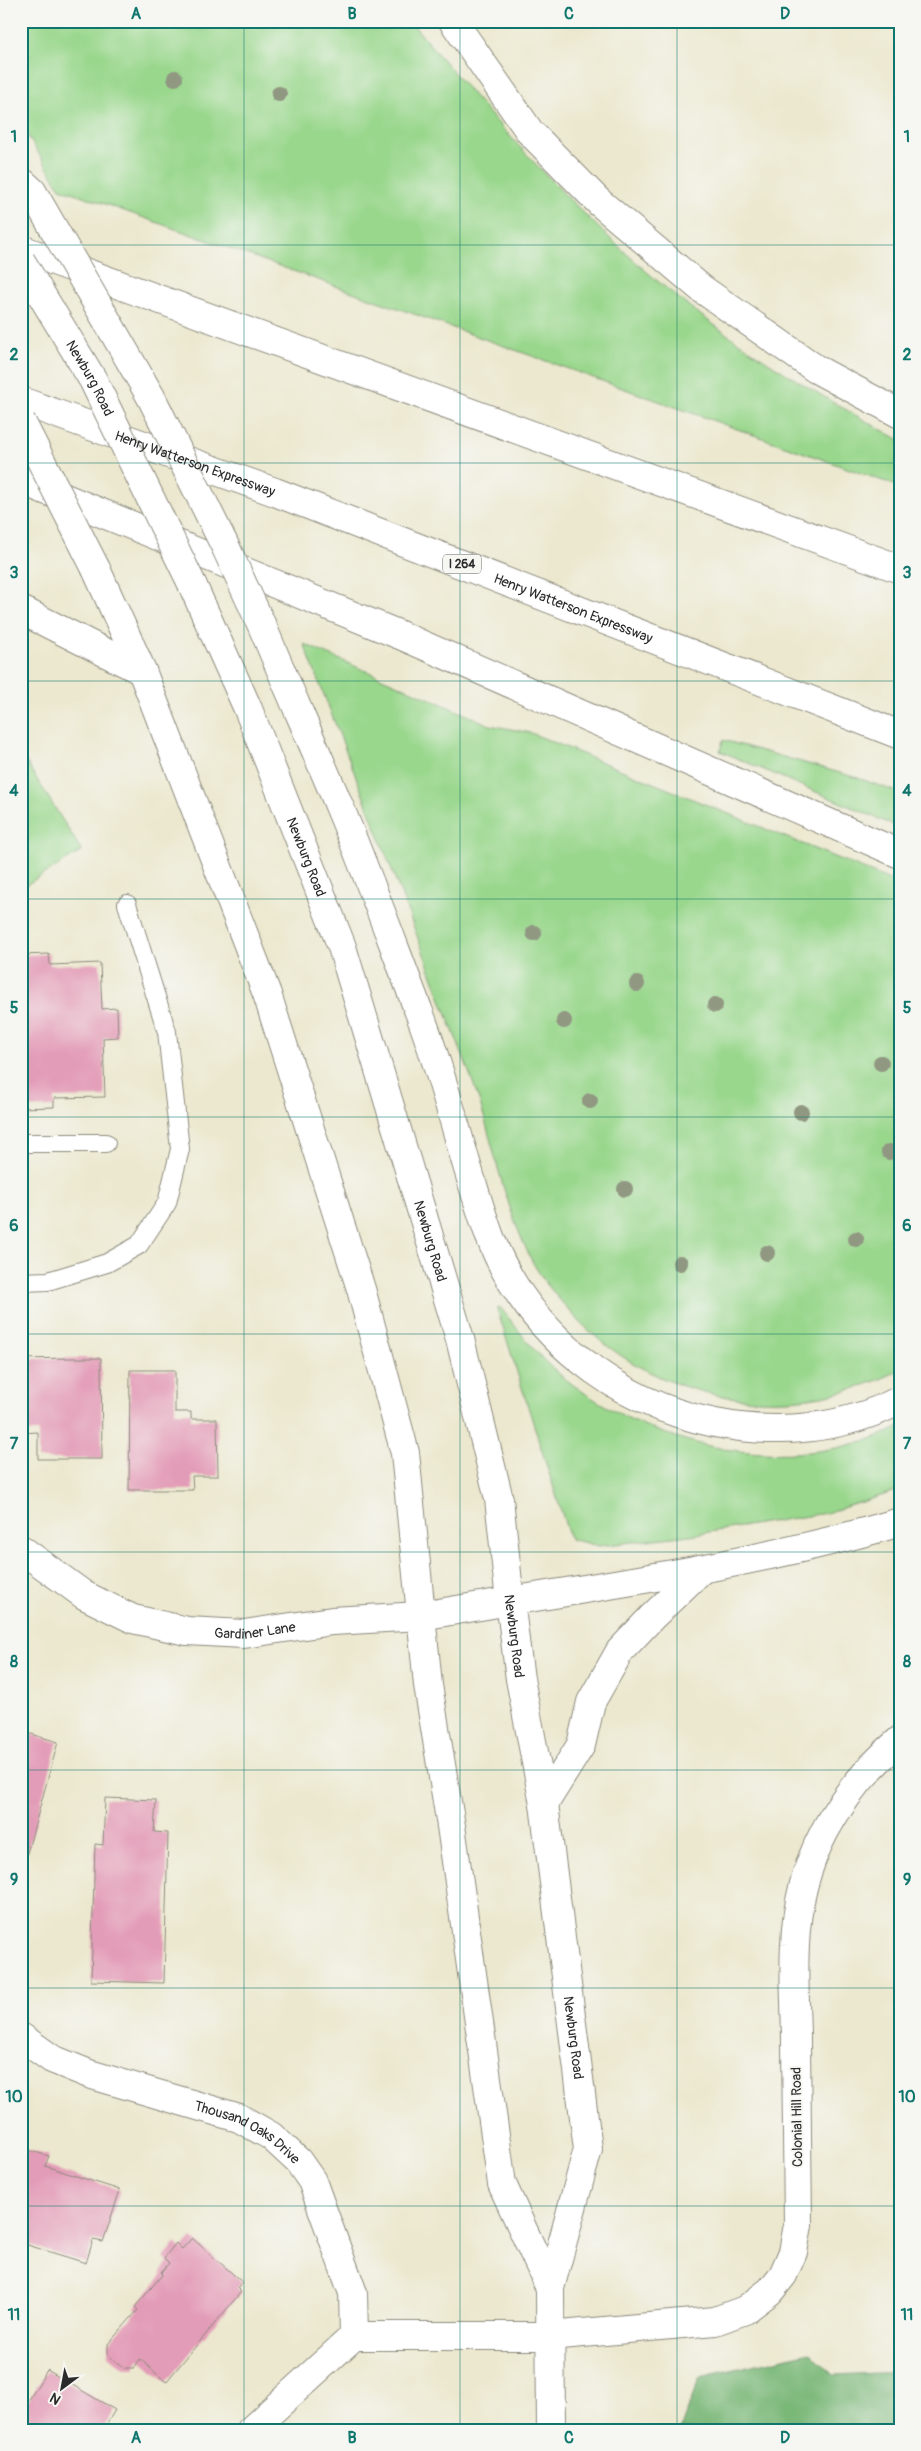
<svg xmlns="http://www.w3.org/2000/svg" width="921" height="2451" viewBox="0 0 921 2451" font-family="Pangolin,sans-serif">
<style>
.green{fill:#99d78c;stroke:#62815c}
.forest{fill:#7ab878;stroke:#527252}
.building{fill:#e39cb7}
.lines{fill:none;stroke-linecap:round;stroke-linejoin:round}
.lane-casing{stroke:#8c8a7d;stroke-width:20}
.street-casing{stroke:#8c8a7d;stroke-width:30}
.secondary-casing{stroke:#8c8a7d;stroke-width:30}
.highway-casing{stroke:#8c8a7d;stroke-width:30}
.lane{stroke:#fff;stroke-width:18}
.street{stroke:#fff;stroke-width:28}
.secondary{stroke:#fff;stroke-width:28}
.highway{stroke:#fff;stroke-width:28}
.secondary-bridge-casing{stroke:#8c8a7d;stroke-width:30;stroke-linecap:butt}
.highway-bridge-casing{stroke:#8c8a7d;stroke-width:30;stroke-linecap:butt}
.secondary-bridge{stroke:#fff;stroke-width:28}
.highway-bridge{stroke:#fff;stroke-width:28}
.tree{fill:#919882}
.grid{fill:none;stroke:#0f766e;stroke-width:1;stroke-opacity:0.55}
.labels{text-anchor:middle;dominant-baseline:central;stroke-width:4;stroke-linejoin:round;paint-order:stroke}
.shield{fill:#f6f6f2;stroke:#686867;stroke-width:1}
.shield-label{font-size:12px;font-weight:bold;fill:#2b2b2b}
.street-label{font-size:14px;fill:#2b2b2b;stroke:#f6f6f2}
.neatline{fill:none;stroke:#0f766e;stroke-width:2}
.grid-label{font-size:16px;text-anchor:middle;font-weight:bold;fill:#0f766e}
</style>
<rect width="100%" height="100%" fill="#f6f6f2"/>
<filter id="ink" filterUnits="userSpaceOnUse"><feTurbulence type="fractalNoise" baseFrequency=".02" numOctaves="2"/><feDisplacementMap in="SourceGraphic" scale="10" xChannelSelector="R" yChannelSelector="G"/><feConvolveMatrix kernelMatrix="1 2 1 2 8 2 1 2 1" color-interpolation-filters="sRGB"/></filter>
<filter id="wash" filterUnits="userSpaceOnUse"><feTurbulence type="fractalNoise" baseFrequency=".0096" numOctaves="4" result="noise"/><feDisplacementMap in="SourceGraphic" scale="20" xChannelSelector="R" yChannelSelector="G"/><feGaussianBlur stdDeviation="1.12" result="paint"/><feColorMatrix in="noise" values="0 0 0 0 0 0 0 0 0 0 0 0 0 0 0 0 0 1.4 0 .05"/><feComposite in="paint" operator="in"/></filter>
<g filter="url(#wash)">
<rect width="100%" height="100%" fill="#ece8cf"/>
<!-- green -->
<g class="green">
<path d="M21,21H410C484,109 559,195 646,271C723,338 811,391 900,440V487L60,188L21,125Z"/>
<path d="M304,644L490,725L531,733L900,884V1370C789,1426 650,1404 568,1309C555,1295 541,1278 532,1261C507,1212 496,1158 481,1106C471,1074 457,1042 445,1010C399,887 352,766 304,644Z"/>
<path d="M723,740L858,778L900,793V828L720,751Z"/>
<path d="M21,754L82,851L21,888Z"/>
<path d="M500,1307C518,1329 535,1354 558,1373C650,1449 788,1480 900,1427V1490L826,1513L697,1534L599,1546L570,1539L497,1309Z"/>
</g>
<!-- forest -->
<path class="forest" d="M810,2352L833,2375L900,2372V2430H680L700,2377Z"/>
<g id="blocks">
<!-- building -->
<g class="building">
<path d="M49,954L50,965L100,963L102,1009L117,1008L118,1037L103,1038L105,1097L54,1098V1107L21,1108V955Z"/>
<path d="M70,1358H101L102,1459H38V1432L21,1433V1359Z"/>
<path d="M130,1370H175V1412H191V1419H217L218,1476H192L193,1490H129Z"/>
<path d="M21,1731L58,1742L22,1871L21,1870Z"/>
<path d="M105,1798L156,1800L154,1832L168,1833L164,1983L91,1981L95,1844L103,1845Z"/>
<path d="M21,2148L49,2156L45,2166L120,2190L103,2242L93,2240L86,2263L21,2243Z"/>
<path d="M192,2238L242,2282L237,2288L241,2292L166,2382L140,2359L134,2368H124L108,2355V2344L138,2310L135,2307L162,2275L161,2272L169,2263L164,2258L176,2243L182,2249Z"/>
<path d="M47,2370L115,2410L103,2430H25L28,2425L21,2420V2413Z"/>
</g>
</g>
</g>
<g filter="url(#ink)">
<use href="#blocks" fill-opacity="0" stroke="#8c8a7d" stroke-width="1"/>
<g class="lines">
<!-- lane casing -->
<g class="lane-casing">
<g id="lane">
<path d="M21,1143H106"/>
<path d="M21,1282L48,1281L107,1263L139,1245L167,1203L180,1149L167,1032L127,904"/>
</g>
</g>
<!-- street casing -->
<g class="street-casing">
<g id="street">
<path id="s1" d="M21,2037L52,2059L89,2074L239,2118L271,2136L298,2161L312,2181L353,2293L354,2336"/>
<path d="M251,2430L354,2336H550L715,2321L745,2310L770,2291L783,2275L793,2252L798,2225C797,2164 797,2104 796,2043C796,2011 793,1978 795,1945C798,1860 836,1795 900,1740"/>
</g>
</g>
<!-- secondary casing -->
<g class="secondary-casing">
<g id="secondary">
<path d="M96,569L142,671L267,994L361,1289L405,1453L428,1685L451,1826L502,2184L550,2288"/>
<path id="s2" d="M192,584L248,709L342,947L460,1339L499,1499L510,1601L520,1679L544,1804L588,2149L550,2288L551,2430"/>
<path id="s3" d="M21,1549L84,1595L133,1619L187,1631L244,1634L332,1621L421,1616L510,1601"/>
</g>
</g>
<!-- highway casing -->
<g class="highway-casing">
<g id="highway">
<path d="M453,21L530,132L599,202L702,289L816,369L900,414"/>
<path d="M21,249L900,569"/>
<path id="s4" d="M21,401L275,492L900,735"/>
<path d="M21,476L33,485L400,635L900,854"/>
<path d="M21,610L142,671"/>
<path d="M263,628C288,688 315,748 340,808C368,875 393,944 419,1012C447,1085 463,1163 490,1237C527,1333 615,1403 715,1423C777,1435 843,1430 900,1400"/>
<path d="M510,1601C641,1580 772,1560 900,1522"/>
<path d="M544,1804L581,1745L591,1702L620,1651L652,1617L701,1570"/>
</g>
</g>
<!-- lane -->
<use href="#lane" class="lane"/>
<!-- street -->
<use href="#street" class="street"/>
<!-- secondary -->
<use href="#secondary" class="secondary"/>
<!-- highway -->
<use href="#highway" class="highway"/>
<!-- secondary-bridge casing -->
<g class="secondary-bridge-casing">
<g id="secondary-bridge">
<path id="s5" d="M21,261L93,380L192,584"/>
<path d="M21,421L96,569"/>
</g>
</g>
<!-- highway-bridge casing -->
<g class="highway-bridge-casing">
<path id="highway-bridge" d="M21,181L32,191L151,397L226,548L263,628"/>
</g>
<!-- secondary-bridge -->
<use href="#secondary-bridge" class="secondary-bridge"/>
<!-- highway-bridge -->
<use href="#highway-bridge" class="highway-bridge"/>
</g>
<!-- trees -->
<g class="tree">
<circle cx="175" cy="78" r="8"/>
<circle cx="279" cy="94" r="8"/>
<circle cx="534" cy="933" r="8"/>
<circle cx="637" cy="984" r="8"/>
<circle cx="715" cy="1005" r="8"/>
<circle cx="564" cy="1021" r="8"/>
<circle cx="881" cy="1063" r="8"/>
<circle cx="590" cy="1101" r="8"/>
<circle cx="801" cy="1112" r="8"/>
<circle cx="889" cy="1152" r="8"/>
<circle cx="625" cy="1189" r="8"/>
<circle cx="856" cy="1239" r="8"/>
<circle cx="767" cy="1253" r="8"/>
<circle cx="680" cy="1263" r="8"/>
</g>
</g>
<!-- grid -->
<path class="grid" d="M244,21V2430M460,21V2430M677,21V2430M21,245H900M21,463H900M21,681H900M21,899H900M21,1117H900M21,1334H900M21,1552H900M21,1770H900M21,1988H900M21,2206H900"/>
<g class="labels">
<!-- shield labels -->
<rect class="shield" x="443" y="554.5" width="38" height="19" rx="4"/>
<g class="shield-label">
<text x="462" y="564">I 264</text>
</g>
<!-- street labels -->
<g class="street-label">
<text stroke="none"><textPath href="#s5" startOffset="136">Newburg Road</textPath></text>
<text stroke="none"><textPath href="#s4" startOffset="185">Henry Watterson Expressway</textPath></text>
<text stroke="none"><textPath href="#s4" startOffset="590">Henry Watterson Expressway</textPath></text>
<text stroke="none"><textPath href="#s2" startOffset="296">Newburg Road</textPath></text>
<text stroke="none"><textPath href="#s2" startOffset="700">Newburg Road</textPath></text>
<text stroke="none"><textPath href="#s3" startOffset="256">Gardiner Lane</textPath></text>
<text stroke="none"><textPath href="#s2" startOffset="1105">Newburg Road</textPath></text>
<text stroke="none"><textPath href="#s2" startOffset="1511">Newburg Road</textPath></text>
<text transform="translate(797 2117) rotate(-91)">Colonial Hill Road</text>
<text stroke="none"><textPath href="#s1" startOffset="248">Thousand Oaks Drive</textPath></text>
</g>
</g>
<!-- margin -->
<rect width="921" height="2451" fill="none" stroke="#f6f6f2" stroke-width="55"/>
<!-- north arrow -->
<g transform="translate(62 2388) rotate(212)" stroke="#f6f6f2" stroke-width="4" paint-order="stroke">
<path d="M0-4L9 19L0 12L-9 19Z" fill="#2b2b2b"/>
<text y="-8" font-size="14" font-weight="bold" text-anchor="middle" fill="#2b2b2b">N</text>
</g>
<rect x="28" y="28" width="866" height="2396" class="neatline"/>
<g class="grid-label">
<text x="136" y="19">A</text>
<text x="352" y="19">B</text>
<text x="569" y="19">C</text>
<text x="785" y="19">D</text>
<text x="14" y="142">1</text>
<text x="907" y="142">1</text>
<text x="14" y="360">2</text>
<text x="907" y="360">2</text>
<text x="14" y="578">3</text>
<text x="907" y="578">3</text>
<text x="14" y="796">4</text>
<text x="907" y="796">4</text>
<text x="14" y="1013">5</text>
<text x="907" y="1013">5</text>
<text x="14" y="1231">6</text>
<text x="907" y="1231">6</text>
<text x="14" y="1449">7</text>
<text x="907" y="1449">7</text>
<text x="14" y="1667">8</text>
<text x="907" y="1667">8</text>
<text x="14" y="1885">9</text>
<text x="907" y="1885">9</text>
<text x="14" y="2102">10</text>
<text x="907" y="2102">10</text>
<text x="14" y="2320">11</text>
<text x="907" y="2320">11</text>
<text x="136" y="2443">A</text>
<text x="352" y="2443">B</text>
<text x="569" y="2443">C</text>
<text x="785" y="2443">D</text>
</g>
</svg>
